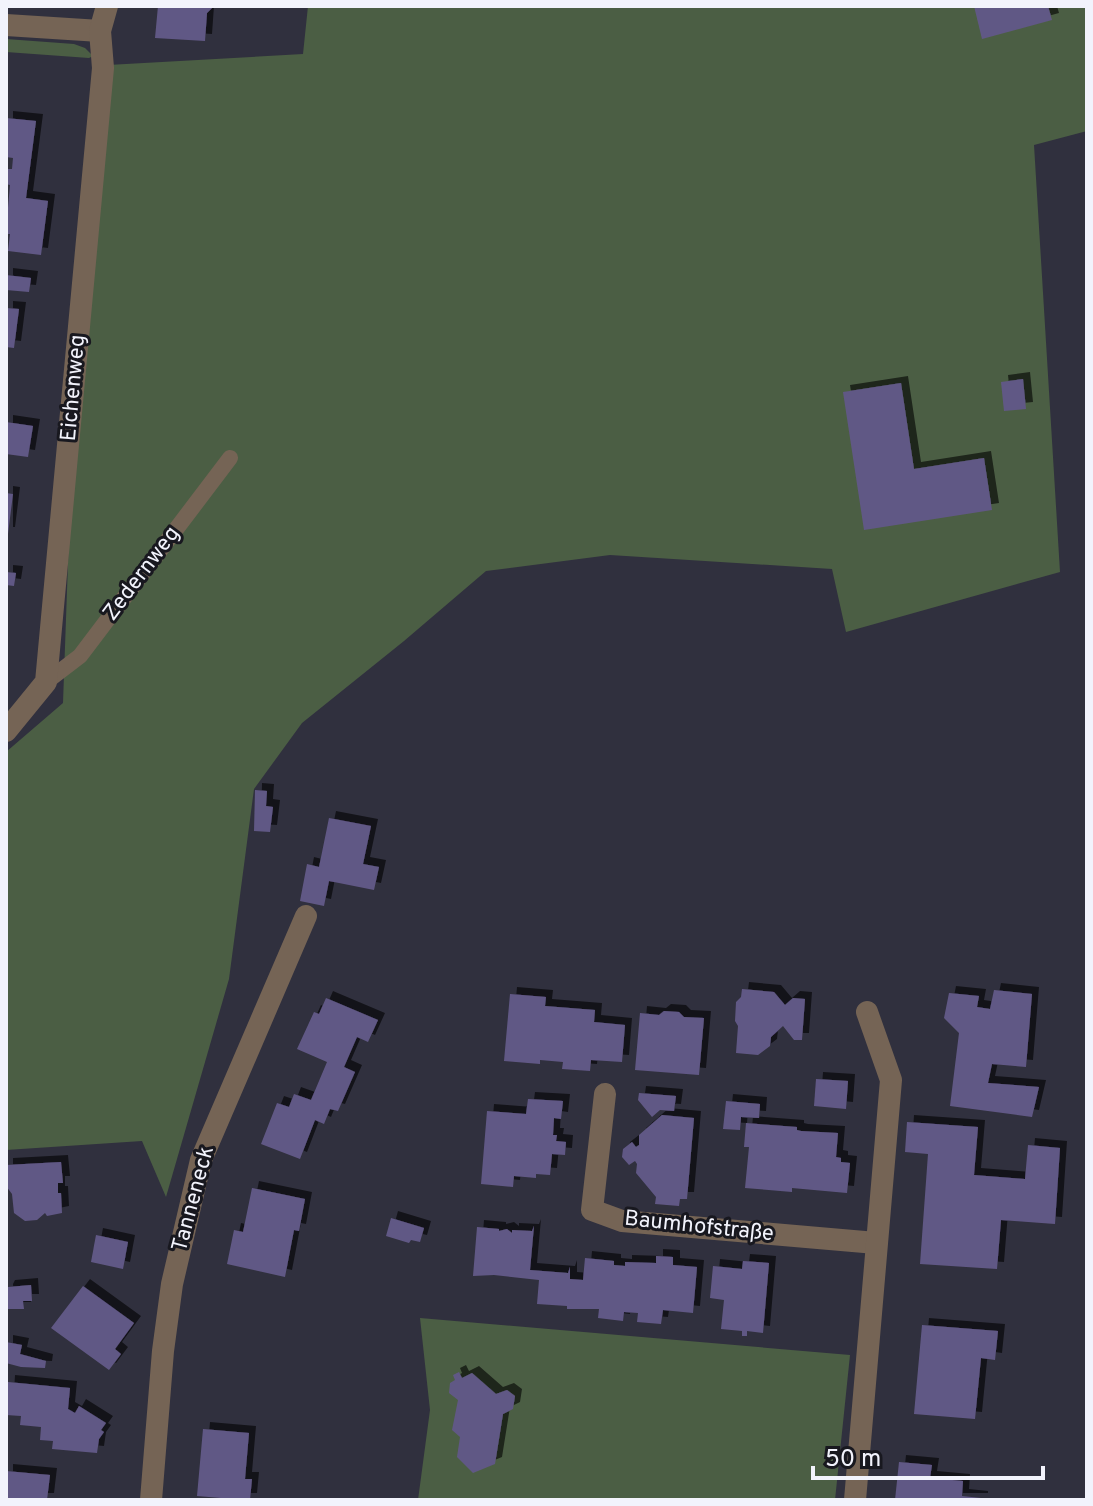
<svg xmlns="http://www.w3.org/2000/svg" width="1093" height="1506" viewBox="0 0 1093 1506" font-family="Overpass,sans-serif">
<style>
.green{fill:#4b5e44}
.building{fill:#615885;filter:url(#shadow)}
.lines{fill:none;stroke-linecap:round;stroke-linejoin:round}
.service{stroke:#756455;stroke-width:16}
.minor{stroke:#756455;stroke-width:22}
.labels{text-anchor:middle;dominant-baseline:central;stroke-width:6;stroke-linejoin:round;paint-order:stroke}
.street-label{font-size:22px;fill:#f2f3fc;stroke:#18181f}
</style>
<defs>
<filter id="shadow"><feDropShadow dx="7" dy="-7" stdDeviation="0" flood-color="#0009"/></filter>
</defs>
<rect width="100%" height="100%" fill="#30303e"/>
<!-- green -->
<g class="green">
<path d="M308,6H1087V131L1034,145L1060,572L846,632L832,569L610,555L486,571L404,641L302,723L254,789L229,979L166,1197L142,1141L6,1150V752L63,703L70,507L108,65L303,54Z"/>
<path d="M6,39L74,44L85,48L93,56L89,58L6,52Z"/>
<path d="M420,1318L850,1355L835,1500H418L430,1410Z"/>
</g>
<!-- building -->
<g class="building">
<path d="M158,6H214L207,13L205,41L155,38Z"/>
<path d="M974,6H1048L1052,20L982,39Z"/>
<path d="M6,118L36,121L26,198L48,201L41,255L8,251L10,234H6V230L10,185L6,184V169H12L13,158L6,157Z"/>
<path d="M6,275L31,278L29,292L6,290Z"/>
<path d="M6,308L19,309L14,348L6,347Z"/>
<path d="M1023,379L1026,409L1004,411L1001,382Z"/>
<path d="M901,383L914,469L984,458L992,510L864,530L843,392Z"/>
<path d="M6,422L33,426L28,457L6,454Z"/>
<path d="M6,493L13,494L8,534H6Z"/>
<path d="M6,572L16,573L14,586L6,585Z"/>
<path d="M255,790L267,791L266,806L273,807L270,832L254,831Z"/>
<path d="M329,818L371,826L363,864L379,867L374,890L329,881L324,906L300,901L307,864L319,867Z"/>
<path d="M742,989L774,992L785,1005L793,998L805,999L802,1040H794L783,1026L771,1037L770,1046L758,1055L736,1053L738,1026L735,1021L736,1002L741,997Z"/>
<path d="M994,990L1032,994L1026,1067L992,1064L988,1083L1039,1087L1032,1117L950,1106L959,1033L944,1018L949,993L979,996L977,1007L990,1009Z"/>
<path d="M510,994L546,997L545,1006L595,1010L594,1022L625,1025L622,1062L591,1060L590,1071L562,1069L563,1062L540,1060V1064L504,1061Z"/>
<path d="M326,998L378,1020L368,1042L357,1037L344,1067L355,1072L338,1111L330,1109L324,1124L315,1120L300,1159L261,1144L277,1103L289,1107L294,1094L311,1100L327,1062L297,1049L314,1012L319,1014Z"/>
<path d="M664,1011L679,1012L684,1017L704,1018L699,1075L635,1070L640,1013L659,1015Z"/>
<path d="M816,1079L848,1081L846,1109L814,1106Z"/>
<path d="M639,1093L676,1096L674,1111L660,1110L652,1117L638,1100Z"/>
<path d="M528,1099L563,1101L561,1119L554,1118L553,1135H557L556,1141L566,1142L565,1155L552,1154L550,1175L536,1174V1178L514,1176L513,1187L481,1184L487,1111L526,1114Z"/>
<path d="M726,1101L760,1104L759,1118L741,1117L740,1130L723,1129Z"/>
<path d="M662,1115L694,1118L687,1199H680L679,1206L655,1204L656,1197L636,1173L637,1164L635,1161L629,1165L622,1157L623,1149L632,1142L636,1147L639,1145V1135Z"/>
<path d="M907,1122L978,1127L974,1175L1025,1179L1028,1145L1060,1148L1055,1224L1001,1220L997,1269L920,1264L928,1154L905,1152Z"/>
<path d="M746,1123L797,1127V1130L801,1131L838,1133L836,1157L841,1158V1162L850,1163L847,1193L792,1188V1192L745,1188L749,1147H744Z"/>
<path d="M61,1162L63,1183H58V1193H61L62,1213L47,1216L45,1213L37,1220L25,1221L14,1213L12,1194L6,1186V1165Z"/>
<path d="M252,1188L305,1199L299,1231L294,1230L285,1277L227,1264L234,1230L243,1232Z"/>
<path d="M391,1218L424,1228L420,1242L411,1240L409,1243L386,1236Z"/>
<path d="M534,1226L530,1270L568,1273L570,1267V1279L583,1280L585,1258L614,1261V1265L625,1266V1262L656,1263V1256L673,1257V1265L697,1267L693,1313L663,1310L661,1324L637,1322L638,1313L624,1312L623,1321L598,1318L599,1309H567V1306L537,1304L539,1280L494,1275L473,1276L477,1227L499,1229V1231L507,1229L512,1233V1230L532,1231Z"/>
<path d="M96,1235L128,1242L123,1269L91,1262Z"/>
<path d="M743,1261L769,1263L763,1333L747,1331V1336H742V1331L721,1329L724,1300L710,1298L713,1266L742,1269Z"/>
<path d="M31,1285L32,1301H23L24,1309H7L6,1291L8,1287Z"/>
<path d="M83,1286L134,1323L115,1349L121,1354L109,1370L51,1328Z"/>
<path d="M922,1325L998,1331L995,1360L981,1358L975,1419L914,1414Z"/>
<path d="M6,1342L22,1345L20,1354L46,1361L45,1368L21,1367L6,1363Z"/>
<path d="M459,1372L462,1378L472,1373L496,1394L507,1390L515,1396L513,1409L503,1414L495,1464L473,1473L457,1457L460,1437L452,1430L458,1400L449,1393L450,1383L455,1380L453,1375Z"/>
<path d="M8,1382L70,1388L68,1409L75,1413L79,1406L106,1423L101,1430L104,1432L99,1439L97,1453L52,1449L53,1441L40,1440L41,1427L20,1425L21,1416L6,1415Z"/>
<path d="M203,1429L249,1433L245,1479H252L250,1500H221V1498L197,1496Z"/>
<path d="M899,1462L932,1465L930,1478L963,1481L962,1496L981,1498V1500H895Z"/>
<path d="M6,1471L50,1475L47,1500H6Z"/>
</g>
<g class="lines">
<!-- service -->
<path class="service" d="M46,682L80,656L230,458"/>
<!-- minor -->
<g class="minor">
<path d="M6,25L100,31"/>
<path d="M6,731L46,682L103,68L100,31L107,6"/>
<path d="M605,1094L592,1210L622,1221L876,1243"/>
<path d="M151,1500L163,1351L172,1284L201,1160L306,916"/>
<path d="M855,1500L891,1080L867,1012"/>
</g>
</g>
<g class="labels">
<!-- street labels -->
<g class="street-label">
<text transform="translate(74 388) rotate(-85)">Eichenweg</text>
<text transform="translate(142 574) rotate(-53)">Zedernweg</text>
<text transform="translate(194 1199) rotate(-75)">Tanneneck</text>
<text transform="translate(699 1227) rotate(6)">Baumhofstraße</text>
</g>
</g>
<!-- border -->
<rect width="1093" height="1506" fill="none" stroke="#f2f3fc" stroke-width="16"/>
<!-- scale -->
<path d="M813 1466v12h230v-12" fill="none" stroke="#f2f3fc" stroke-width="4"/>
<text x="825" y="1466" font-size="24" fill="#f2f3fc" stroke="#18181f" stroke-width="6" paint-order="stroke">50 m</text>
</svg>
